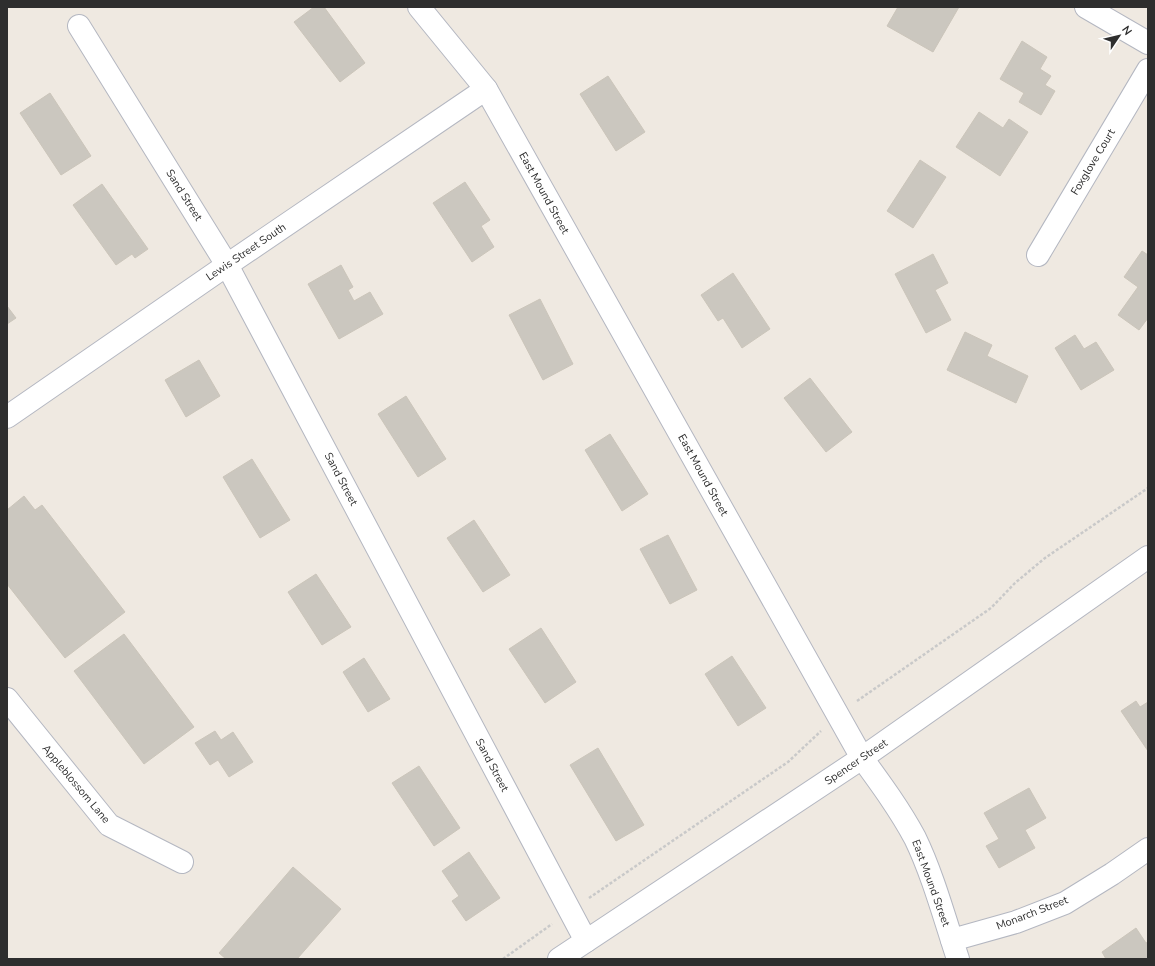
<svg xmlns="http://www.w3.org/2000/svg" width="1155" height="966" viewBox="0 0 1155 966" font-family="'Nunito Sans',sans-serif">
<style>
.building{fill:#cbc7bf;stroke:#cbc5ba}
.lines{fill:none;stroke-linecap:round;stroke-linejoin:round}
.street-casing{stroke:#b4b7c1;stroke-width:24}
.secondary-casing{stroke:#b4b7c1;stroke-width:24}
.path{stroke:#c9c9c9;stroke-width:2.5;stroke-dasharray:3 2;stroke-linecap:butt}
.street{stroke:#fff;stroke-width:22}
.secondary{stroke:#fff;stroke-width:22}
.labels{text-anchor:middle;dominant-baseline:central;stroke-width:3;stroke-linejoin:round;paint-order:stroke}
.street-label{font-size:11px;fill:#2e2e2e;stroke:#fff}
</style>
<rect width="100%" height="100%" fill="#efe9e1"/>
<!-- building -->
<g class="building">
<path d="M314,7H324L365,63L340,82L294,22Z"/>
<path d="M898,7H959L933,52L887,26Z"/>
<path d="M1022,41L1047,57L1040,69L1051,76L1045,85L1055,91L1041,115L1019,102L1024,93L1000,79Z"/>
<path d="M608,76L645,132L616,151L580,94Z"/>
<path d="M50,93L91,156L61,175L20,113Z"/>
<path d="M979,112L1003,128L1009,119L1028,132L1000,176L956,147Z"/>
<path d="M920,160L946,177L913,228L887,211Z"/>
<path d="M465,182L490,220L481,226L494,247L472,262L433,203Z"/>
<path d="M102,184L148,249L135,258L132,254L116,265L73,205Z"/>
<path d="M1142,251L1148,255V318L1139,330L1118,315L1138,287L1124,277Z"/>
<path d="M933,254L948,283L935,290L951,320L926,333L895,274Z"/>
<path d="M341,265L353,287L348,290L354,301L370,292L383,314L339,339L308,284Z"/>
<path d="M733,273L770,329L742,348L723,318L718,321L701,295Z"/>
<path d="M540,299L573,364L543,380L509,315Z"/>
<path d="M7,306L16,318L7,324Z"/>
<path d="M965,332L992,345L987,356L1028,376L1016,403L947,370Z"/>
<path d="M1075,335L1084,349L1096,342L1114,370L1081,390L1055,348Z"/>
<path d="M199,360L220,396L186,417L165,380Z"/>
<path d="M810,378L852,432L826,452L784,398Z"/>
<path d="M406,396L446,459L418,477L378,414Z"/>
<path d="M610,434L648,494L622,511L585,450Z"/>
<path d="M252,459L290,520L260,538L223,477Z"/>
<path d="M24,496L35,510L42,505L125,612L65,658L7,584V510Z"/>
<path d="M474,520L510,575L483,592L447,538Z"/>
<path d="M668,535L697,590L670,604L640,549Z"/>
<path d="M316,574L351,627L322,645L288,592Z"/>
<path d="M541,628L576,682L545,703L509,649Z"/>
<path d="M124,634L194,727L144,764L74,671Z"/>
<path d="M732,656L766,708L738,726L705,674Z"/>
<path d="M364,658L390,699L368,712L343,672Z"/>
<path d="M1136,701L1140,707L1148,702V751L1121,711Z"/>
<path d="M215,731L221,740L233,732L253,762L229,777L218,760L210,765L195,743Z"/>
<path d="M598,748L644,825L616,841L570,765Z"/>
<path d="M419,766L460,828L434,846L392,783Z"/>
<path d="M1029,788L1046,818L1025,830L1035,848L999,868L986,846L999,839L984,813Z"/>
<path d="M469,852L500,898L466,921L452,901L459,896L442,871Z"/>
<path d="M293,867L341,909L297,959H226L219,953Z"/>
<path d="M1136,928L1146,943L1148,942V959H1106L1102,952Z"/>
</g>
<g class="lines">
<!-- street casing -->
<g class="street-casing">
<g id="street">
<path d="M419,7L486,89L862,758C881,784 900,810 915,838C933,875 945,920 958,959"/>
<path d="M1086,7L1148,43"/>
<path d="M79,26L227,265L586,941"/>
<path d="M1038,255L1148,70"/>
<path d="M7,417L227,265L486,89"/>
<path d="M7,699L109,825L182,862"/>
<path d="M952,940L1016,922L1065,903L1112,874L1148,849"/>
</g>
</g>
<!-- secondary casing -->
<g class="secondary-casing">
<path id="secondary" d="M559,959L862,758L1148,557"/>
</g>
<!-- path -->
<g class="path">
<path d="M857,701L991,608L1015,583L1045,558L1148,488"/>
<path d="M589,898L788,762L821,731"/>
<path d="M503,959L552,924"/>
</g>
<!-- street -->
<use href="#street" class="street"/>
<!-- secondary -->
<use href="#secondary" class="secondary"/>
</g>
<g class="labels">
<!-- street labels -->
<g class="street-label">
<text transform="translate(1093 162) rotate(-59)">Foxglove Court</text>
<text transform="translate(544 193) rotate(61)">East Mound Street</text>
<text transform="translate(184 195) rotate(58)">Sand Street</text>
<text transform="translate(246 252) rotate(-34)">Lewis Street South</text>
<text transform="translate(703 475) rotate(61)">East Mound Street</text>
<text transform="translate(341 479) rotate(62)">Sand Street</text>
<text transform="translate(856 762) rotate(-34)">Spencer Street</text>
<text transform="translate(492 765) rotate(62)">Sand Street</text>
<text transform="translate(76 784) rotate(50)">Appleblossom Lane</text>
<text transform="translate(931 883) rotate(70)">East Mound Street</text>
<text transform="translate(1032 913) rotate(-21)">Monarch Street</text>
</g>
</g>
<!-- border -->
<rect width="1155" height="966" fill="none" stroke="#2e2e2e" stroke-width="16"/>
<!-- north arrow -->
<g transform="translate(1119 36) rotate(55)" stroke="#ffffff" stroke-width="3" paint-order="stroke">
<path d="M0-3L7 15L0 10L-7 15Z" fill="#2e2e2e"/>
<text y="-6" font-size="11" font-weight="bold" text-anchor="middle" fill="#2e2e2e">N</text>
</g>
</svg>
